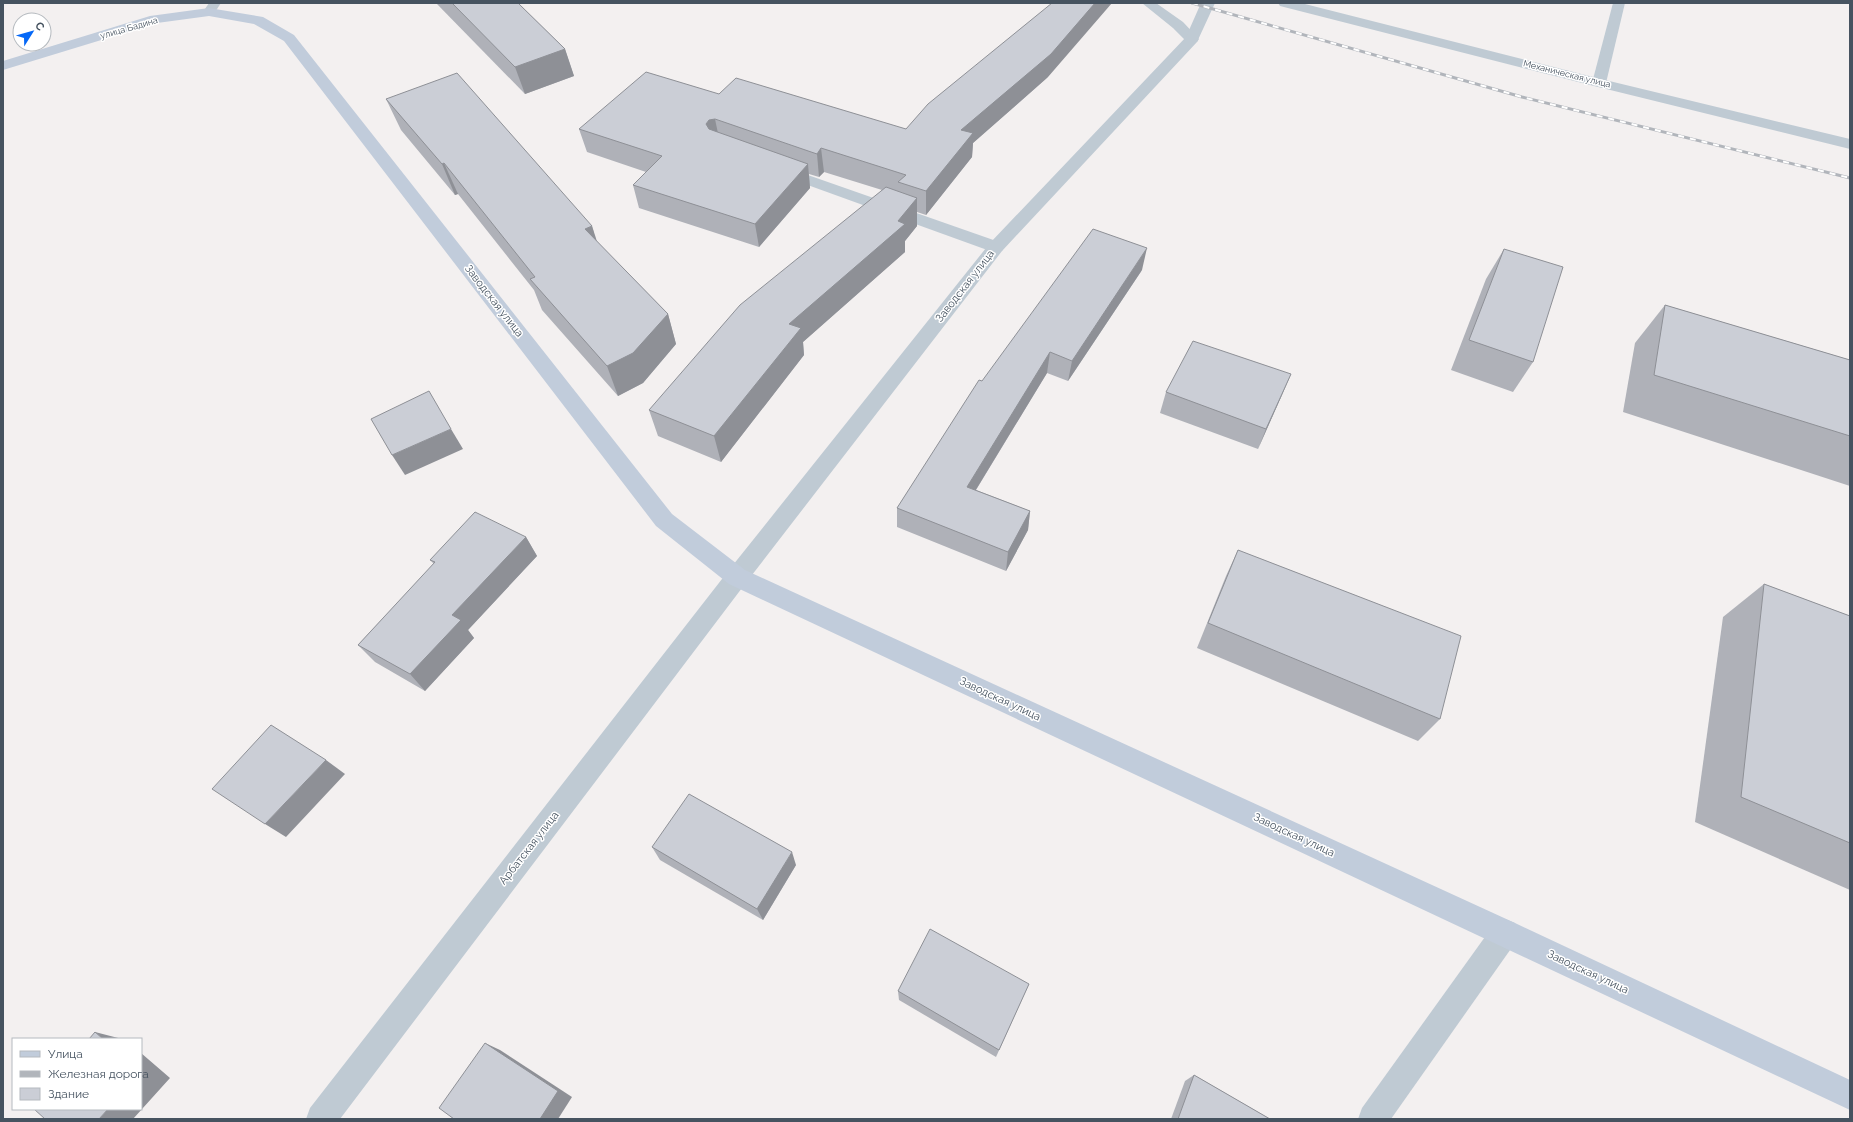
<svg xmlns="http://www.w3.org/2000/svg" width="1853" height="1122" viewBox="0 0 1853 1122" font-family="Raleway,sans-serif">
<style>
.lines{fill:none;stroke-linecap:round;stroke-linejoin:round}
.lane{fill:#bfcad3;fill-rule:evenodd}
.street{fill:#bfcad3;fill-rule:evenodd}
.secondary{fill:#c1ccdb;fill-rule:evenodd}
.rail-casing{stroke:#b1b5bb;stroke-width:3}
.rail{stroke:#fff;stroke-width:2;stroke-dasharray:6;stroke-linecap:butt}
.wall{fill:#afb1b8}
.shaded-wall{fill:#8e9096}
.building{fill:#cbced6;stroke:#8e9096}
.labels{text-anchor:middle;dominant-baseline:central;stroke-width:3;stroke-linejoin:round;paint-order:stroke}
.far-street-label{font-size:9px;fill:#465360;stroke:#fff}
.street-label{font-size:11px;fill:#465360;stroke:#fff}
</style>
<rect width="100%" height="100%" fill="#f3f0f0"/>
<g class="lines">
<!-- lane -->
<g class="lane">
<path d="M209,3H221L213,15H205L203,12Z"/>
<path d="M1142,3H1156L1183,22L1199,39L1197,42H1187L1173,28Z"/>
<path d="M1613,3H1625L1606,83L1604,86H1594L1592,83Z"/>
<path d="M785,167L1002,243L1004,247L1002,251L996,252L990,251L780,175L778,172L780,169Z"/>
</g>
<!-- street -->
<g class="street">
<path d="M1201,3H1215L1197,42L1002,251L745,584L340,1119H306L310,1108L729,570L990,243L1186,37Z"/>
<path d="M1278,3H1301L1601,79L1850,139V149L1594,86L1280,6Z"/>
<path d="M1505,919L1515,923L1519,933L1515,943L1391,1119H1358L1362,1108L1495,923Z"/>
</g>
<!-- secondary -->
<path class="secondary" d="M209,8L263,17L294,35L672,514L745,570L1515,923L1850,1080V1110L729,584L656,526L284,41L254,24L209,16L157,23L3,70V61L150,16Z"/>
<!-- rail casing -->
<g class="rail-casing">
<path id="rail" d="M1192,3L1522,97L1850,178"/>
</g>
<!-- rail -->
<use href="#rail" class="rail"/>
</g>
<!-- wall -->
<g class="wall">
<path d="M436,3H518L565,49L574,76L525,94Z"/>
<path d="M1048,77L973,143L972,157L926,215L917,212V226L905,241V252L803,342L804,355L721,462L658,436L649,410L882,190L824,172L819,177L809,174L810,188L759,247L639,208L633,185L646,172L587,152L579,129L719,94L906,129Z"/>
<path d="M386,99L592,226L596,241L668,314L676,344L643,383L618,396L542,310L534,290L458,194L455,195L401,130Z"/>
<path d="M1504,249L1533,362L1513,392L1451,370L1486,279Z"/>
<path d="M1142,270L1068,381L1047,373L976,490L1030,511L1028,530L1006,571L897,527V508L982,381Z"/>
<path d="M1665,305L1850,360V486L1623,412L1635,343Z"/>
<path d="M1291,374L1258,449L1160,413L1166,392Z"/>
<path d="M526,537L537,556L468,630L474,638L425,691L375,662L358,645L434,564L430,560Z"/>
<path d="M1238,550L1440,719L1418,741L1197,648L1226,576Z"/>
<path d="M1764,584L1850,616V890L1695,822L1723,617Z"/>
<path d="M652,847L796,865L763,920L660,860Z"/>
<path d="M1029,984L996,1057L899,1000L898,991Z"/>
<path d="M1194,1075L1270,1119H1171L1185,1081Z"/>
</g>
<!-- shaded-wall -->
<g class="shaded-wall">
<path d="M1095,3H1112L1048,77L973,143L972,157L926,215V191L961,130Z"/>
<path d="M565,49L574,76L525,94L515,67Z"/>
<path d="M715,119L720,143L714,144L706,124L709,120Z"/>
<path d="M821,148L824,172L819,177L817,154Z"/>
<path d="M444,163L458,194L455,195L442,164Z"/>
<path d="M808,164L810,188L759,247L755,224Z"/>
<path d="M917,198V226L905,241V252L803,342L804,355L721,462L714,436L789,324Z"/>
<path d="M592,226L602,257L585,229Z"/>
<path d="M1147,248L1142,270L1068,381L1072,361Z"/>
<path d="M668,314L676,344L643,383L618,396L607,366Z"/>
<path d="M1050,352L1047,373L966,506L967,487Z"/>
<path d="M1291,374L1282,395L1258,449L1266,429Z"/>
<path d="M451,429L463,449L405,475L392,455Z"/>
<path d="M1030,511L1028,530L1006,571L1008,552Z"/>
<path d="M526,537L537,556L468,630L474,638L425,691L410,674L452,615Z"/>
<path d="M326,760L345,774L286,837L265,824Z"/>
<path d="M792,852L796,865L763,920L757,909Z"/>
<path d="M95,1032L122,1039H103Z"/>
<path d="M485,1043L500,1050L572,1097L558,1119H540Z"/>
<path d="M141,1053L170,1078L133,1119H99L108,1109H141Z"/>
</g>
<!-- building -->
<g class="building">
<path d="M452,3H518L565,49L515,67Z"/>
<path d="M1052,3H1095L1051,54L961,130L973,133L926,191L898,182L906,175L821,148L817,154L715,119L709,120L706,124L709,129L808,164L755,224L633,185L662,156L579,129L646,72L719,94L736,78L906,129L928,104Z"/>
<path d="M457,73L592,226L585,229L668,314L633,353L607,366L530,279L535,277L444,163L442,164L386,99Z"/>
<path d="M886,187L917,198L898,221L905,224L789,324L801,328L714,436L649,410L740,305Z"/>
<path d="M1093,229L1147,248L1072,361L1050,352L967,487L1030,511L1008,552L897,508L979,380L982,381Z"/>
<path d="M1504,249L1563,267L1533,362L1469,340Z"/>
<path d="M1665,305L1850,360V436L1654,375Z"/>
<path d="M1193,341L1291,374L1266,429L1166,392Z"/>
<path d="M429,391L451,429L392,455L371,419Z"/>
<path d="M475,512L526,537L452,615L461,620L410,674L358,645L435,562L430,560Z"/>
<path d="M1238,550L1461,636L1440,719L1208,623Z"/>
<path d="M1764,584L1850,616V843L1741,797Z"/>
<path d="M271,725L326,760L265,824L212,789Z"/>
<path d="M689,794L792,852L757,909L652,847Z"/>
<path d="M930,929L1029,984L999,1050L898,991Z"/>
<path d="M95,1032L103,1039H89Z"/>
<path d="M485,1043L558,1091L540,1119H454L439,1108Z"/>
<path d="M1194,1075L1270,1119H1178Z"/>
<path d="M34,1109H108L99,1119H45Z"/>
</g>
<g class="labels">
<!-- far-street labels -->
<g class="far-street-label">
<text transform="translate(129 28) rotate(-16)">улица Бадина</text>
<text transform="translate(1567 74) rotate(14)">Механическая улица</text>
</g>
<!-- street labels -->
<g class="street-label">
<text transform="translate(965 286) rotate(-52)">Заводская улица</text>
<text transform="translate(494 301) rotate(52)">Заводская улица</text>
<text transform="translate(1000 699) rotate(25)">Заводская улица</text>
<text transform="translate(1294 835) rotate(25)">Заводская улица</text>
<text transform="translate(529 848) rotate(-52)">Арбатская улица</text>
<text transform="translate(1588 972) rotate(25)">Заводская улица</text>
</g>
</g>
<!-- border -->
<rect width="1853" height="1122" fill="none" stroke="#465360" stroke-width="8"/>
<!-- legend -->
<rect x="12" y="1038" width="130" height="72" fill="#ffffff" stroke="#b5babf"/>
<rect x="20" y="1051" width="20" height="6" fill="#c1ccdb" stroke="#b5babf"/>
<text x="48" y="1058" font-size="12" fill="#465360">Улица</text>
<rect x="20" y="1071" width="20" height="6" fill="#b1b5bb" stroke="#b5babf"/>
<text x="48" y="1078" font-size="12" fill="#465360">Железная дорога</text>
<rect x="20" y="1088" width="20" height="12" fill="#cbced6" stroke="#b5babf"/>
<text x="48" y="1098" font-size="12" fill="#465360">Здание</text>
<!-- north arrow -->
<g transform="translate(32 32) rotate(53)"><circle r="19" fill="#ffffff" stroke="#b5babf"/>
<path d="M0-3L7 15L0 10L-7 15Z" fill="#0568f7"/>
<text y="-6" font-size="11" font-weight="bold" text-anchor="middle" fill="#465360">С</text>
</g>
</svg>
